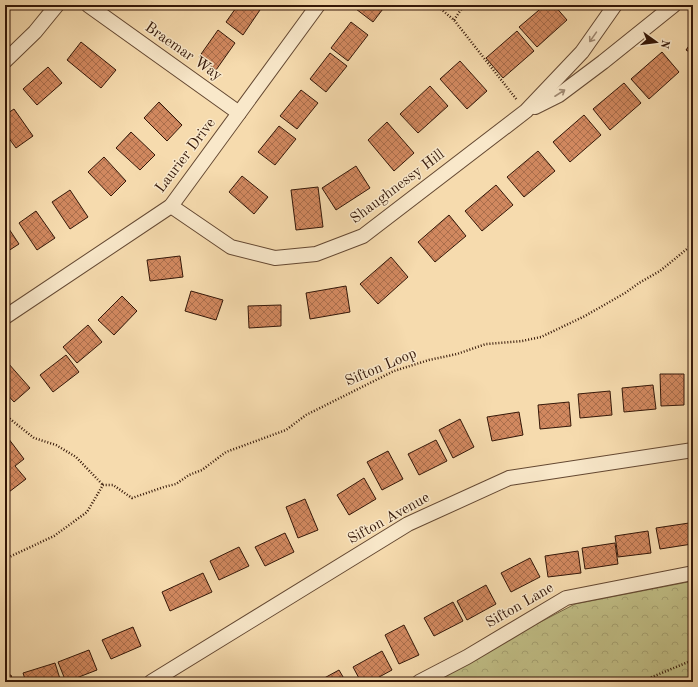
<svg xmlns="http://www.w3.org/2000/svg" width="698" height="687" viewBox="0 0 698 687" font-family="'Old Standard TT',serif">
<style>
.park{fill:url(#park-crowns);stroke:#7a6b48}
.building{fill:url(#building-cross-hatch);stroke:#341708}
.lines{fill:none;stroke-linecap:round;stroke-linejoin:round}
.minor-casing{stroke:#644832;stroke-width:16}
.path{stroke:#341708;stroke-width:2.5;stroke-dasharray:1 2;stroke-linecap:butt}
.minor{stroke:#f9e8ca;stroke-width:14}
.oneway{stroke:#a08a73}
.labels{text-anchor:middle;dominant-baseline:central;stroke-width:3;stroke-linejoin:round;paint-order:stroke}
.street-label{font-size:15px;fill:#341708;stroke:#f9e8ca}
</style>
<defs>
<pattern id="park-crowns" width="20" height="18" patternUnits="userSpaceOnUse"><rect width="20" height="18" fill="#c1bf87"/><path d="M2 6a3 3 0 1 1 6 0M12 15a3 3 0 1 1 6 0" fill="none" stroke="#a6a373"/></pattern>
<pattern id="building-cross-hatch" width="8" height="8" patternUnits="userSpaceOnUse"><rect width="8" height="8" fill="#d1885f"/><path d="M0 0l8 8M0 8l8-8" fill="none" stroke="#aa6e4c"/></pattern>
</defs>
<rect width="100%" height="100%" fill="#f6dbae"/>
<filter id="stains"><feTurbulence type="fractalNoise" baseFrequency=".005" numOctaves="4"/><feColorMatrix values="0 0 0 0 .2 0 0 0 0 .09 0 0 0 0 .02 0 0 0 .5 -.17"/></filter>
<radialGradient id="worn" r=".72"><stop offset=".6" stop-color="#630" stop-opacity="0"/><stop offset="1" stop-color="#630" stop-opacity=".3"/></radialGradient>
<!-- park -->
<path class="park" d="M693,581V682H425L575,604Z"/>
<!-- building -->
<g class="building">
<path d="M238,5H259L262,7L243,35L226,22Z"/>
<path d="M359,5H386L373,22L356,9Z"/>
<path d="M545,5H554L567,20L537,47L519,27Z"/>
<path d="M351,22L368,35L348,61L331,48Z"/>
<path d="M218,30L235,43L216,70L199,57Z"/>
<path d="M517,31L534,51L503,78L486,58Z"/>
<path d="M693,40V54L686,50Z"/>
<path d="M81,42L116,70L101,88L67,60Z"/>
<path d="M662,52L679,72L649,99L631,79Z"/>
<path d="M330,53L347,66L326,92L310,79Z"/>
<path d="M460,61L487,91L467,109L440,79Z"/>
<path d="M48,67L62,83L37,105L23,89Z"/>
<path d="M624,83L641,103L610,130L593,109Z"/>
<path d="M430,86L448,106L418,133L400,114Z"/>
<path d="M301,90L318,103L297,129L280,116Z"/>
<path d="M159,102L182,125L167,141L144,118Z"/>
<path d="M14,109L33,136L16,148L5,133V115Z"/>
<path d="M584,115L601,135L570,162L553,142Z"/>
<path d="M387,122L414,153L394,171L368,140Z"/>
<path d="M279,126L296,139L275,165L258,152Z"/>
<path d="M131,132L155,155L140,170L116,148Z"/>
<path d="M538,151L555,171L524,197L507,177Z"/>
<path d="M104,157L126,181L111,196L88,172Z"/>
<path d="M356,166L370,188L336,210L322,188Z"/>
<path d="M242,176L268,197L254,214L229,192Z"/>
<path d="M496,185L513,205L482,231L465,211Z"/>
<path d="M318,187L323,227L296,230L291,190Z"/>
<path d="M70,190L88,217L70,229L52,202Z"/>
<path d="M36,211L55,238L37,250L19,223Z"/>
<path d="M449,215L466,236L435,262L418,242Z"/>
<path d="M7,226L19,244L5,253V227Z"/>
<path d="M180,256L183,277L150,281L147,260Z"/>
<path d="M391,257L408,277L378,304L360,284Z"/>
<path d="M346,286L350,312L310,319L306,293Z"/>
<path d="M191,291L223,300L216,320L185,311Z"/>
<path d="M122,296L137,311L114,335L98,320Z"/>
<path d="M281,305V326L249,328L248,306Z"/>
<path d="M88,325L102,342L77,363L63,347Z"/>
<path d="M66,355L79,372L53,392L40,375Z"/>
<path d="M8,363L30,388L14,402L5,392V366Z"/>
<path d="M660,374H684V405L661,406Z"/>
<path d="M653,385L656,409L624,412L622,388Z"/>
<path d="M610,391L612,415L580,418L578,394Z"/>
<path d="M569,402L571,426L540,429L538,405Z"/>
<path d="M519,412L523,435L492,441L487,417Z"/>
<path d="M460,419L474,447L453,458L439,430Z"/>
<path d="M5,434L24,459L15,466L26,479L5,495Z"/>
<path d="M436,440L447,461L419,475L408,454Z"/>
<path d="M388,451L403,479L382,490L367,462Z"/>
<path d="M364,478L376,499L349,515L337,495Z"/>
<path d="M305,499L318,530L298,538L286,507Z"/>
<path d="M689,523L692,544L660,549L656,528Z"/>
<path d="M648,531L651,553L618,557L615,536Z"/>
<path d="M285,533L294,552L265,566L255,547Z"/>
<path d="M615,543L618,564L585,569L582,548Z"/>
<path d="M239,547L249,566L219,580L210,561Z"/>
<path d="M578,551L581,573L548,577L545,556Z"/>
<path d="M530,558L540,577L511,592L501,573Z"/>
<path d="M203,573L212,592L170,611L162,592Z"/>
<path d="M486,585L496,604L467,620L457,601Z"/>
<path d="M453,602L463,621L434,636L424,618Z"/>
<path d="M404,625L419,655L399,664L385,635Z"/>
<path d="M133,627L141,646L111,659L102,640Z"/>
<path d="M89,650L97,670L66,682L58,662Z"/>
<path d="M382,651L392,670L370,682H361L353,667Z"/>
<path d="M55,663L61,682H26L23,673Z"/>
<path d="M339,670L346,682H317Z"/>
<path d="M11,675L13,682H5V676Z"/>
</g>
<g class="lines">
<!-- minor casing -->
<g class="minor-casing">
<g id="minor">
<path d="M88,5L239,113"/>
<path d="M5,61L35,32L57,5"/>
<path d="M535,107L559,95L603,62L674,5"/>
<path d="M171,206L231,247L275,258L316,254L363,236L526,111L582,52L615,5"/>
<path d="M5,317L171,206L318,5"/>
<path d="M151,682L408,524L509,478L693,450"/>
<path d="M419,682L467,657L566,598L693,573"/>
</g>
</g>
<!-- path -->
<g class="path">
<path d="M436,5L454,20L517,100"/>
<path d="M454,20L464,5"/>
<path d="M5,415L34,438L56,445L76,457L103,485"/>
<path d="M5,559L54,536L87,512L103,485H113L132,498L164,487L176,484L189,475L202,470L226,452L286,430L306,415L394,371L429,360L457,354L486,344L522,341L541,337L585,316L625,293L639,283L660,271L693,244"/>
<path d="M640,682L693,660"/>
</g>
<!-- minor -->
<use href="#minor" class="minor"/>
</g>
<!-- one-way arrows -->
<defs><path id="oneway-shaft" d="M-6 0H5M1.5-3L5.5 0L1.5 3" fill="none" stroke-width="1.6" stroke-linecap="round" stroke-linejoin="round"/></defs>
<g class="oneway">
<use href="#oneway-shaft" transform="translate(593 37) rotate(125)"/>
<use href="#oneway-shaft" transform="translate(560 93) rotate(-33)"/>
</g>
<g class="labels">
<!-- street labels -->
<g class="street-label">
<text transform="translate(183 52) rotate(35)">Braemar Way</text>
<text transform="translate(186 156) rotate(-53)">Laurier Drive</text>
<text transform="translate(398 187) rotate(-37)">Shaughnessy Hill</text>
<text transform="translate(381 368) rotate(-23)">Sifton Loop</text>
<text transform="translate(389 519) rotate(-29)">Sifton Avenue</text>
<text transform="translate(520 606) rotate(-30)">Sifton Lane</text>
</g>
</g>
<!-- margin -->
<rect width="698" height="687" fill="none" stroke="#f6dbae" stroke-width="20"/>
<rect x="6" y="6" width="686" height="675" fill="none" stroke="#341708" stroke-width="2"/>
<rect x="10" y="10" width="678" height="667" fill="none" stroke="#341708"/>
<!-- north arrow -->
<g transform="translate(656 42) rotate(104)" stroke="#f9e8ca" stroke-width="3" paint-order="stroke">
<path d="M0-3L7 15L0 10L-7 15Z" fill="#341708"/>
<text y="-6" font-size="11" font-weight="bold" text-anchor="middle" fill="#341708">N</text>
</g>
<rect width="100%" height="100%" filter="url(#stains)"/>
<rect width="100%" height="100%" fill="url(#worn)"/>
</svg>
